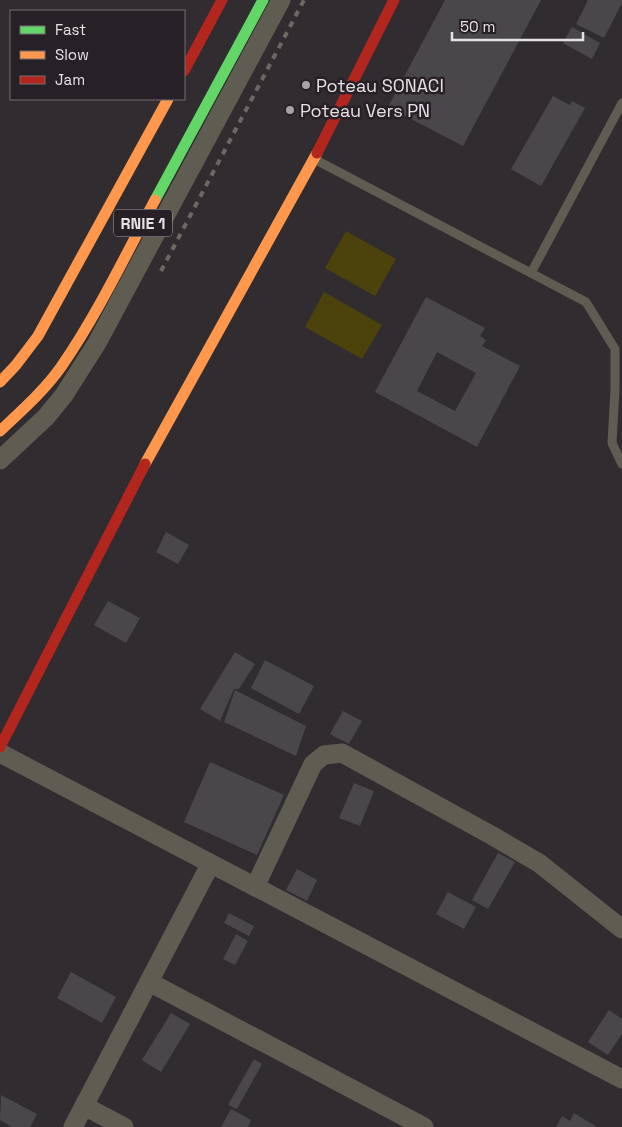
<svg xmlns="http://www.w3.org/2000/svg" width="622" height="1127" viewBox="0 0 622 1127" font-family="'Space Grotesk',sans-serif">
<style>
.green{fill:#4c420b}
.building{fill:#4a474a;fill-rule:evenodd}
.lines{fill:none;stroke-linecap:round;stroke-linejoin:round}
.lane{stroke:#5f5d52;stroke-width:9}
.street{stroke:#5f5d52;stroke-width:19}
.fast{stroke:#63d668;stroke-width:11}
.slow{stroke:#ff974d;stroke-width:11}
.jam{stroke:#b3261e;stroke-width:11}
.rail{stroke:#6c6863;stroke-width:4;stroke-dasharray:6 6;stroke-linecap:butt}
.poi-dot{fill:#a7a2a6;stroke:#282027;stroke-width:2}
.labels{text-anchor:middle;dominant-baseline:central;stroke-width:5;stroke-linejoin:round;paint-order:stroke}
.shield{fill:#282027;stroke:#aea7ad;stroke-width:1}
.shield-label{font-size:16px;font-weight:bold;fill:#e7e1e6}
.poi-label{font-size:18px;fill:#e7e1e6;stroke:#282027;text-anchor:start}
</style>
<rect width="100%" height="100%" fill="#302c30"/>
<!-- green -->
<g class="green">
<path d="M346,231L396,259L375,296L325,268Z"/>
<path d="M324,292L382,325L362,359L305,327Z"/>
</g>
<!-- building -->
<g class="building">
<path d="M445,0H541L463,146L388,107Z"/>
<path d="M588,0H622V3L604,38L576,24Z"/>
<path d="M572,27L600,43L592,59L563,43Z"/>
<path d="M553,96L570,105L572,101L585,108L541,186L511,169Z"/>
<path d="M426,297L485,328L480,336L486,340L482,346L520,366L477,447L375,392ZM437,352L476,373L455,411L417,391Z"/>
<path d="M166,532L189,545L178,564L156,552Z"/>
<path d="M108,601L140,618L126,643L94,625Z"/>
<path d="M235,652L255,664L239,689H234L220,721L200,709Z"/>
<path d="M265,660L314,686L299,714L251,688Z"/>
<path d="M235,690L306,726L296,756L224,722Z"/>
<path d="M343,711L362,721L349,744L330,734Z"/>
<path d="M210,762L284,795L257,855L184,822Z"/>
<path d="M354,783L374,791L360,826L339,818Z"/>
<path d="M498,853L515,862L488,909L472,900Z"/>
<path d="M297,869L317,880L307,901L286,890Z"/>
<path d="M448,892L476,907L464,929L436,914Z"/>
<path d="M229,913L254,926L249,936L224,923Z"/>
<path d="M236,934L248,941L235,965L223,959Z"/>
<path d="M71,972L116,997L102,1023L57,998Z"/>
<path d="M609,1010L622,1019V1034L608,1055L588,1042Z"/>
<path d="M171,1013L190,1024L161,1072L142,1060Z"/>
<path d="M254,1059L262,1064L237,1109L228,1105Z"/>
<path d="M1,1095L37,1114L30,1127H12L0,1120Z"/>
<path d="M231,1109L251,1120L248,1127H221Z"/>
<path d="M574,1113L597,1127H556L562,1116L570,1121Z"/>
</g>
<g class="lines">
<!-- lane -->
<g class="lane">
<path d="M316,160L586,302L615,349V389L612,443L622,464"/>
<path d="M531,273L622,103"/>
</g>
<!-- street -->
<g class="street">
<path d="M0,460L46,417L64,395L97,343L281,0"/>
<path d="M0,753L622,1079"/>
<path d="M255,887L313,764L324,755L342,753L491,835L539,863L622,929"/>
<path d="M149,982L424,1127"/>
<path d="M84,1106L124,1127"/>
<path d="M73,1127L210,865"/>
</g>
<!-- fast -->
<path class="fast" d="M155,200L263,0"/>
<!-- slow -->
<g class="slow">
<path d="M0,382L16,365L38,336L168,99"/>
<path d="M0,431C21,411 44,391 61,367C97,315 125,256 155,200"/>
<path d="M145,464L317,153"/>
</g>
<!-- jam -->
<g class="jam">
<path d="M184,71L222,0"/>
<path d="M317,153L394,0"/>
<path d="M0,747L145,464"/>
</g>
<!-- rail -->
<path class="rail" d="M161,271L304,0"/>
</g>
<!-- markers -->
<g class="poi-dot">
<circle cx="306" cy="85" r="5"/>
<circle cx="290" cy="110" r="5"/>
</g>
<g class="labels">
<!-- shield labels -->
<rect class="shield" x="114" y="209.5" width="58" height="27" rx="4"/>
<g class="shield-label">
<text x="143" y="223">RNIE 1</text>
</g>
<!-- poi labels -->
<g class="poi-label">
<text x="316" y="85">Poteau SONACI</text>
<text x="300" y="110">Poteau Vers PN</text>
</g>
</g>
<!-- legend -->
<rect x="10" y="10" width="175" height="90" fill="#282027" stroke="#746d73"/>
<rect x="20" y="26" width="25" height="8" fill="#63d668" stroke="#746d73"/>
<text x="55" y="35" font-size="15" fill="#e7e1e6">Fast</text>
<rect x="20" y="51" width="25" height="8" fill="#ff974d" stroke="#746d73"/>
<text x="55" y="60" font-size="15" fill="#e7e1e6">Slow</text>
<rect x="20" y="76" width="25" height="8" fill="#b3261e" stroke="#746d73"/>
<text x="55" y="85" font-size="15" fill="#e7e1e6">Jam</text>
<!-- scale -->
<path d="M452 32v8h131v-8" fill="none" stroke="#e7e1e6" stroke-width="2.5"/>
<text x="460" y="32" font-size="15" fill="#e7e1e6" stroke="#282027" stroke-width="4" paint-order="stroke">50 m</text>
</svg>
